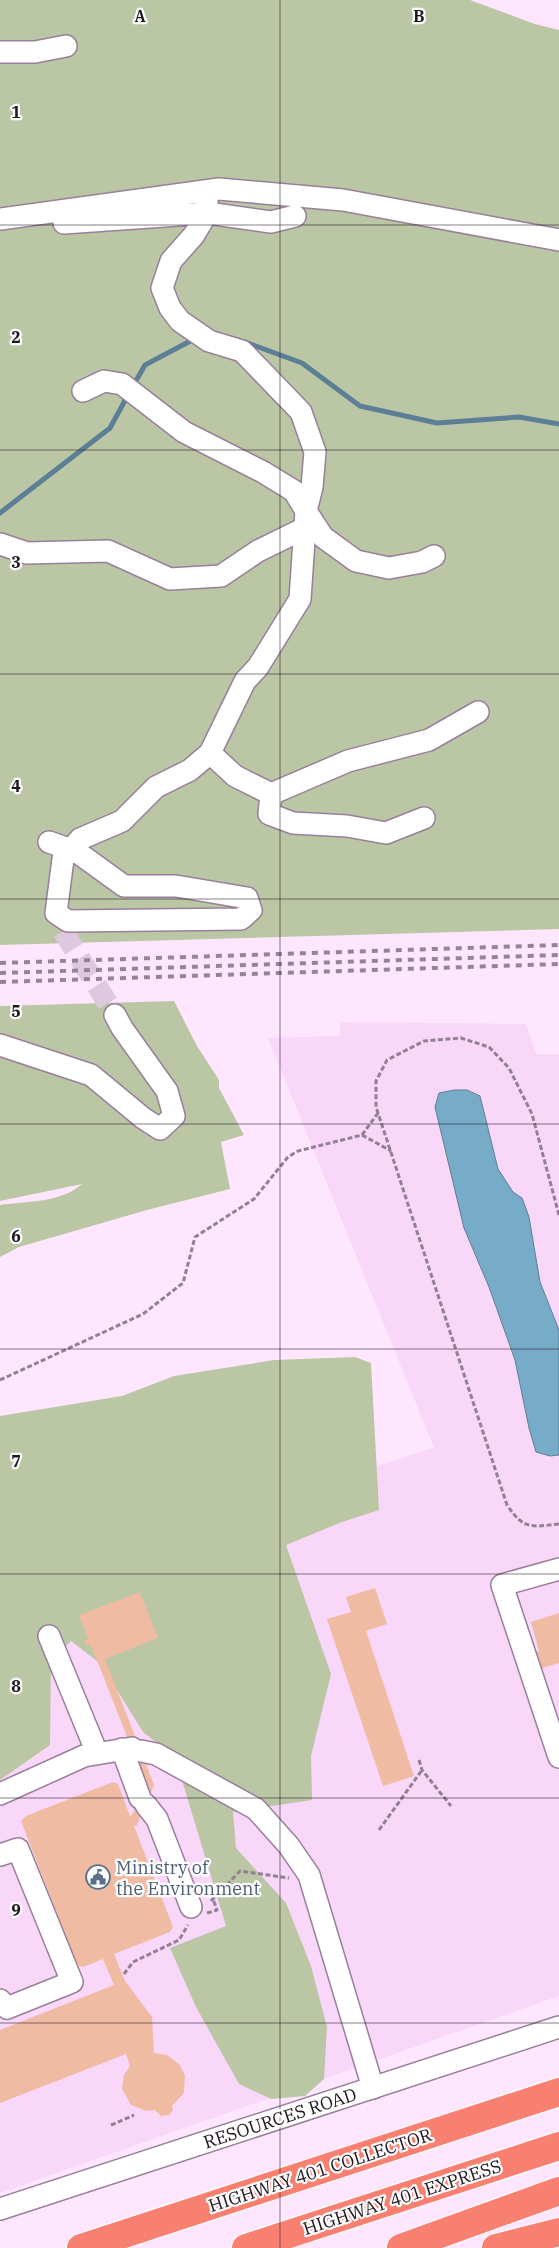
<svg xmlns="http://www.w3.org/2000/svg" width="559" height="2248" viewBox="0 0 559 2248" font-family="'IBM Plex Serif',serif">
<style>
.built{fill:#f9d7f9}
.green{fill:#bbc6a5}
.water{fill:#77acc8;stroke:#5d7f96}
.lines{fill:none;stroke-linecap:round;stroke-linejoin:round}
.stream{stroke:#5d7f96;stroke-width:5}
.building{fill:#efbba2}
.minor-tunnel{stroke:#ddc8dd;stroke-width:21;stroke-dasharray:21 11;stroke-linecap:butt}
.minor-casing{stroke:#997f9a;stroke-width:24}
.highway-casing{stroke:#fff;stroke-width:30}
.path{stroke:#928192;stroke-width:3;stroke-dasharray:5 2.5;stroke-linecap:butt}
.minor{stroke:#fff;stroke-width:21}
.highway{stroke:#f88071;stroke-width:28}
.rail{stroke:#958495;stroke-width:4;stroke-dasharray:6 6;stroke-linecap:butt}
.grid{fill:none;stroke:#211721;stroke-width:1;stroke-opacity:0.55}
.labels{text-anchor:middle;dominant-baseline:central;stroke-width:4.5;stroke-linejoin:round;paint-order:stroke}
.service-label{font-size:18px;fill:#4e5e75;stroke:#fdfdfd;text-anchor:start}
.street-label{font-size:18px;fill:#211721;stroke:#fdfdfd}
.grid-label{font-size:16px;text-anchor:middle;font-weight:bold;fill:#211721;stroke:#fdfdfd;stroke-width:4.5;stroke-linejoin:round;paint-order:stroke}
</style>
<rect width="100%" height="100%" fill="#fee7fe"/>
<!-- built -->
<path class="built" d="M340,1022L526,1024L536,1054H559V1996L0,2193V1581L434,1448L268,1038L340,1036Z"/>
<!-- green -->
<g class="green">
<path d="M0,0H470L535,24L559,30V929L0,945Z"/>
<path d="M174,1001L197,1046L219,1080V1088L244,1135L221,1142L230,1189L147,1210L19,1247L0,1257V1205C26,1201 61,1203 82,1184L0,1201V1006Z"/>
<path d="M355,1357L371,1363L379,1510L342,1522L286,1545L331,1674L311,1756L312,1800L233,1812L236,1848L286,1903L311,1966L327,2027L324,2079L305,2096L271,2099L239,2084L196,2007L170,1948L226,1926L175,1757L143,1732L101,1664L71,1641L51,1662L50,1745L0,1780V1416L122,1396L174,1376L274,1360Z"/>
</g>
<!-- water -->
<path class="water" d="M454,1090H467L480,1096L498,1169L513,1192L522,1198L529,1217L540,1282L559,1330V1455L550,1456L536,1452L529,1428L515,1360L489,1287L464,1228L435,1107L439,1093Z"/>
<g class="lines">
<!-- stream -->
<g class="stream">
<path d="M245,342L302,363L360,406L437,423L519,417L559,424"/>
<path d="M133,386L145,365L196,338"/>
<path d="M0,513L110,428L128,395"/>
</g>
</g>
<!-- building -->
<g class="building">
<path d="M375,1588L387,1624L366,1631L414,1776L383,1786L327,1619L351,1612L346,1597Z"/>
<path d="M140,1592L158,1638L105,1659L154,1785L137,1825L134,1826L173,1927L170,1932L114,1954L125,1981L152,2017L154,2053L167,2055L180,2065L185,2076L184,2093L172,2106L173,2110L169,2115L161,2116L155,2110L146,2111L131,2105L122,2089L124,2075L130,2066L126,2054L0,2103V2030L114,1985L103,1959L83,1967L77,1965L21,1821L26,1816L113,1782L118,1784L130,1816L132,1815L146,1785L98,1663L90,1644L86,1646L84,1641L88,1639L79,1615Z"/>
<path d="M559,1613V1663L536,1670L531,1653L539,1651L531,1622Z"/>
</g>
<g class="lines">
<!-- minor-tunnel -->
<path class="minor-tunnel" d="M63,931L115,1015"/>
<!-- minor casing -->
<g class="minor-casing">
<g id="minor">
<path d="M0,52H35L66,46"/>
<path d="M207,191V213L194,235L171,261L162,288L170,308L180,321L209,341L242,351L301,412L315,452L312,487L306,511L323,537L356,561L389,568L422,562L434,556"/>
<path d="M0,219L219,189L343,200L559,240"/>
<path d="M64,223L207,213L271,222L295,216"/>
<path d="M0,544L27,553L108,551L170,579L221,576L258,551L305,528"/>
<path d="M210,753L235,776L271,794L269,814L293,823L347,826L386,833L424,818"/>
<path d="M271,794L348,761L429,740L478,712"/>
<path d="M49,842L77,852L124,886H176L247,898L251,910L241,919L68,921L56,913L63,859L80,839L122,821L156,787L190,770L210,753L245,681L258,667L300,599L306,511L294,491L263,472L184,432L122,384L104,381L83,391"/>
<path d="M0,1045L91,1075L143,1118L160,1129L174,1116L167,1091L122,1028L115,1015"/>
<path d="M559,1569L502,1585L559,1757"/>
<path d="M49,1636L97,1753"/>
<path d="M122,1749L140,1798"/>
<path d="M141,1751L156,1754L256,1809L289,1846L309,1875L373,2088"/>
<path d="M0,1794L84,1756L132,1748"/>
<path d="M146,1805L157,1819L191,1907"/>
<path d="M0,1855L18,1849L72,1982L7,2008L0,2000"/>
<path d="M0,2209L559,2027"/>
</g>
</g>
<!-- highway casing -->
<g class="highway-casing">
<g id="highway">
<path d="M81,2248L559,2092"/>
<path d="M246,2248L559,2146"/>
<path d="M401,2248L559,2191"/>
<path d="M496,2248L559,2232"/>
</g>
</g>
<!-- path -->
<g class="path">
<path d="M362,1135L378,1113"/>
<path d="M559,1215L532,1114L509,1068L489,1047L461,1038L424,1041L387,1060L376,1081V1107L507,1505C524,1530 531,1527 559,1524"/>
<path d="M0,1380L143,1314L183,1283L195,1237L254,1199L288,1157L298,1151L362,1135L391,1151"/>
<path d="M419,1760L422,1770L451,1806"/>
<path d="M379,1830L422,1770"/>
<path d="M211,1901L240,1871L289,1878"/>
<path d="M207,1913L217,1910L213,1899"/>
<path d="M124,1974L133,1962L179,1940L188,1925"/>
<path d="M111,2125L134,2115"/>
</g>
<!-- minor -->
<use href="#minor" class="minor"/>
<!-- highway -->
<use href="#highway" class="highway"/>
<!-- rail -->
<g class="rail">
<path d="M0,963L559,945"/>
<path d="M0,973L559,955"/>
<path d="M0,982L559,964"/>
</g>
</g>
<!-- grid -->
<path class="grid" d="M280,0V2248M0,225H559M0,450H559M0,674H559M0,899H559M0,1124H559M0,1349H559M0,1574H559M0,1798H559M0,2023H559"/>
<!-- icons -->
<defs>
<g id="civic-ring" transform="scale(1.25)"><circle r="9.5" fill="#fdfdfd" stroke="#5c6f8a" stroke-width="1.5"/><path d="M-.6-6.5H3V-4.5H.6V-3L4-1V1h2V6H-6V1h2V-1L-.6-3ZM-1.2 2.5V6h2.4V2.5Z" fill="#5c6f8a"/></g>
</defs>
<g fill-rule="evenodd">
<use href="#civic-ring" x="98" y="1877"/>
</g>
<g class="labels">
<!-- service labels -->
<g class="service-label">
<text x="116" y="1867">Ministry of<tspan x="116" dy="21">the Environment</tspan></text>
</g>
<!-- street labels -->
<g class="street-label">
<text transform="translate(280 2118) rotate(-18)">RESOURCES ROAD</text>
<text transform="translate(320 2170) rotate(-18)">HIGHWAY 401 COLLECTOR</text>
<text transform="translate(402 2197) rotate(-18)">HIGHWAY 401 EXPRESS</text>
</g>
</g>
<g class="grid-label">
<text x="140" y="22">A</text>
<text x="419" y="22">B</text>
<text x="16" y="118">1</text>
<text x="16" y="343">2</text>
<text x="16" y="568">3</text>
<text x="16" y="792">4</text>
<text x="16" y="1017">5</text>
<text x="16" y="1242">6</text>
<text x="16" y="1467">7</text>
<text x="16" y="1692">8</text>
<text x="16" y="1916">9</text>
</g>
</svg>
